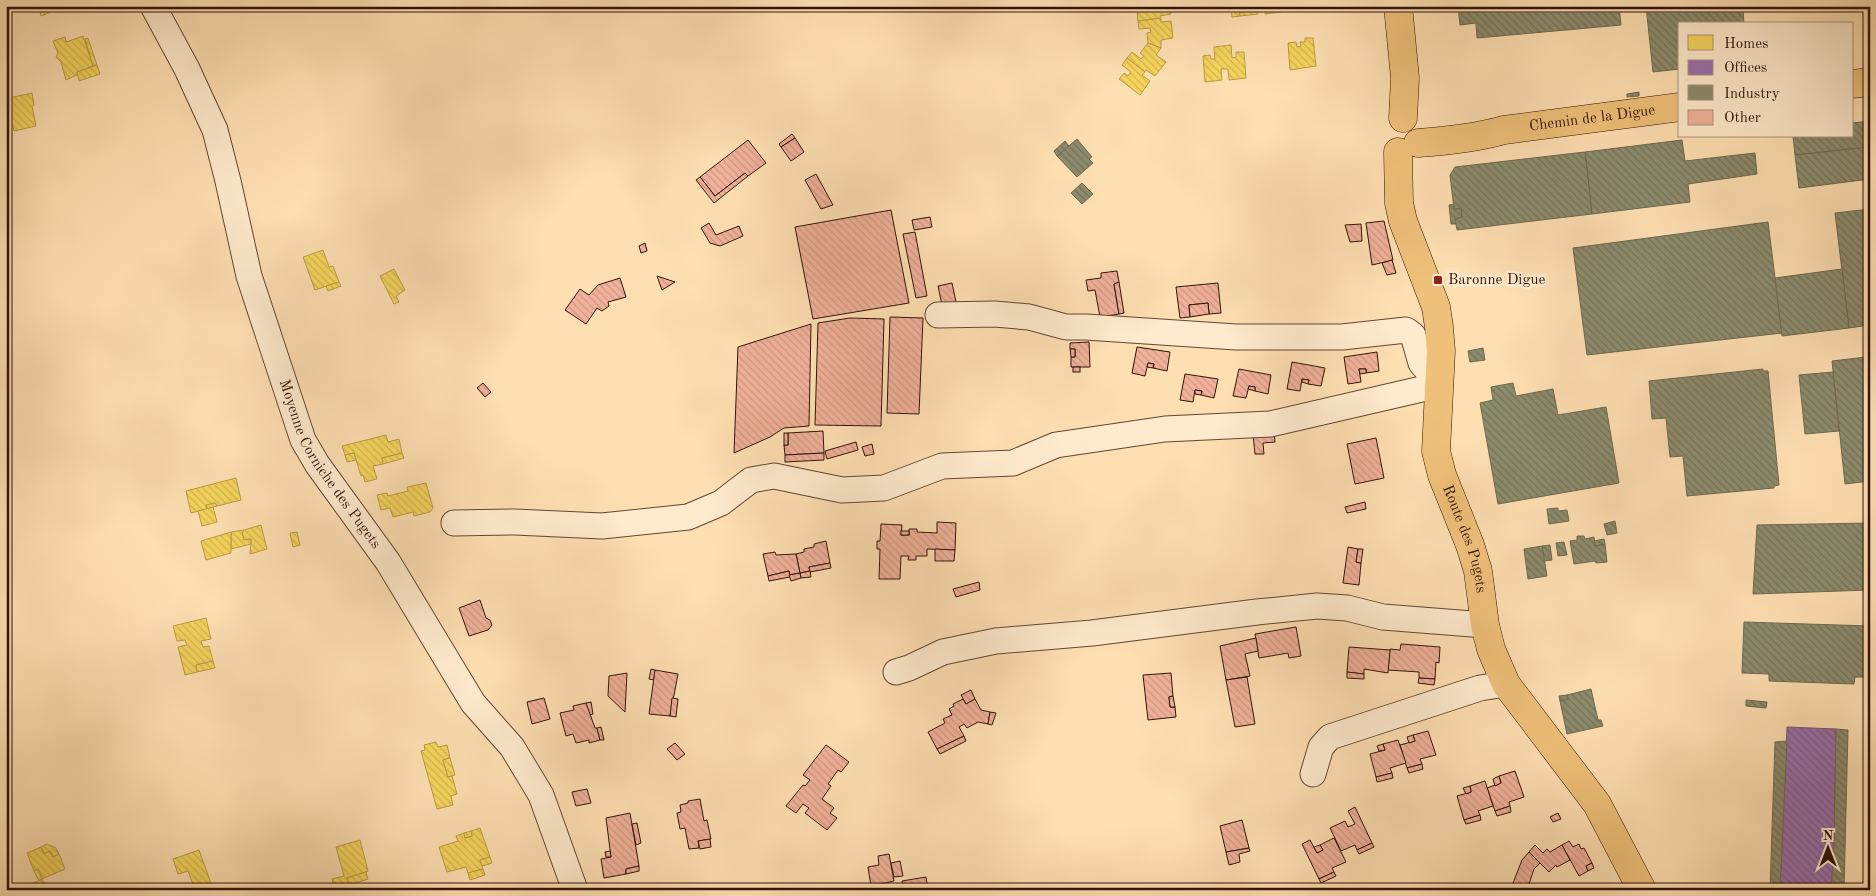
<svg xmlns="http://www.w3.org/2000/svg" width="1876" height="896" viewBox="0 0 1876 896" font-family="'Old Standard TT',serif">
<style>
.homes{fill:url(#homes-back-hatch);stroke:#bb9b43}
.offices{fill:url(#offices-back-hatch);stroke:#7a547a}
.industry{fill:url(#industry-back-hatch);stroke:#71684f}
.building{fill:url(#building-back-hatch);stroke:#311308}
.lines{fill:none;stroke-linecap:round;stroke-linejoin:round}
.minor-casing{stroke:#644632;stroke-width:27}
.major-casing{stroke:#311308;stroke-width:29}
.minor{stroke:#feeacd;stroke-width:25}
.major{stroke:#efc079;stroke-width:28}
.poi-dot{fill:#8f2418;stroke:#feeacd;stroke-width:2}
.labels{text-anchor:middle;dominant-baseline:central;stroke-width:5;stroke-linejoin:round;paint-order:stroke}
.street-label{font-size:15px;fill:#311308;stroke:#feeacd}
.poi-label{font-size:15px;fill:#311308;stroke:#feeacd;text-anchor:start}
</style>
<defs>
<pattern id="homes-back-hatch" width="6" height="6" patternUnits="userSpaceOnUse" patternTransform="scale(1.25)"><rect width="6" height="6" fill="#f6d55c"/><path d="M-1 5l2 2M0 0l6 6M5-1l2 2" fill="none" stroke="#d3b64e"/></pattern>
<pattern id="offices-back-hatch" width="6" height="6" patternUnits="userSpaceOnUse" patternTransform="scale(1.25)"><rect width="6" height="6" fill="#9970ab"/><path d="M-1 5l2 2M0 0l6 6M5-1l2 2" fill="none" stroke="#7d5b89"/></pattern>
<pattern id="industry-back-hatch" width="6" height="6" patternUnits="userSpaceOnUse" patternTransform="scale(1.25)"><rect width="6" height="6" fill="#8c8c6e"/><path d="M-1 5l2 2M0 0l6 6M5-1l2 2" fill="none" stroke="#737158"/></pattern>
<pattern id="building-back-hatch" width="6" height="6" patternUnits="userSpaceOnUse" patternTransform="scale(1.25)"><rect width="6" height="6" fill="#f1b19a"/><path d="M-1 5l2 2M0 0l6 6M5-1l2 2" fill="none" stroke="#cf9783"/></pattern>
</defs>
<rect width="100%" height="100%" fill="#fedfb2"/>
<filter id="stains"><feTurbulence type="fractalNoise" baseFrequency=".004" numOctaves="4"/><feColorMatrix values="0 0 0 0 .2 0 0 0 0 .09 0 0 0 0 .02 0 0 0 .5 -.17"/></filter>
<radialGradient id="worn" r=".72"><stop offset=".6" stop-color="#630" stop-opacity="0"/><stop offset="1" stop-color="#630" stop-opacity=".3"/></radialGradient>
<!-- homes -->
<g class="homes">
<path d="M33,6H57L51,8V12L41,16L39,8L34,10Z"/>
<path d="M1144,6H1170L1171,14L1160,16L1161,18L1138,21L1137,13L1149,11L1148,7Z"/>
<path d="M1231,6H1239L1240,16L1232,17Z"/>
<path d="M1239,6H1257L1258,14L1240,16Z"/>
<path d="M1264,6H1281L1282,12L1265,14Z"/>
<path d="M1161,18V22L1171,21L1173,38L1161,40V48L1148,43L1147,33L1151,32L1150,28L1139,29L1138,21Z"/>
<path d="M83,36L93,66L77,72V75L66,80L61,62L56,57L58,53L53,41L65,37L66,42Z"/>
<path d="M88,38L97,65L93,66L85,39Z"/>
<path d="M1305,38H1313L1316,66L1290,70L1288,43L1296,42L1297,47L1301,46L1300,42H1305Z"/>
<path d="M1148,43L1161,48L1156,55L1166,62L1155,76L1146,70L1145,72L1127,58L1132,52L1141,59L1144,56L1140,53Z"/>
<path d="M1231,45L1232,58L1236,57V52H1244L1246,78L1229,80L1228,69H1221L1222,80L1205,82L1203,56L1210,55L1211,59H1215L1214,47Z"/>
<path d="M1127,58L1145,72L1142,75L1150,81L1140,95L1119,79L1124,73L1128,76L1131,72L1122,65Z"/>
<path d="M97,65L100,74L79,81L77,72Z"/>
<path d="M32,93L34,105L32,106L36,126L14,131L12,123H10L7,112L12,111L9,98Z"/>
<path d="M323,250L329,267L333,266L339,282L315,290L303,257Z"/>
<path d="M394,269L405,290L396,296L399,302L394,304L380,276Z"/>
<path d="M339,282L341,286L328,291L326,286Z"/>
<path d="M386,435L388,442L399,439L402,453L382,458L383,464L373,466L377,479L365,482L363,475L361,476L354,453L345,455L342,446Z"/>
<path d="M354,453L356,460L347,462L345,455Z"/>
<path d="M402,453L404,458L383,464L382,458Z"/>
<path d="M236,478L241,500L217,506L215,503L206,505L207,509L191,513L186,491Z"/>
<path d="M426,483L433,508L430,512L414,516L413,512L393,517L390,508L381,510L377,495L387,493L388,496L408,491L407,487Z"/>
<path d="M215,503L217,506L207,509L206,505Z"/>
<path d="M213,507L217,522L202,526L198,511Z"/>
<path d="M261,525L267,549L250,554L251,539L244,540L242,533L244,530Z"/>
<path d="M244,530L242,533L244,540L251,539V544L231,549V532Z"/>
<path d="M231,532V553L206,560L201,541Z"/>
<path d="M297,532L300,545L293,547L290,533Z"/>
<path d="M206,618L211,639L201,641L203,647L209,646L213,661L196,665L197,672L185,675L178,647L187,645L185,640L177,641L173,626Z"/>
<path d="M213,661L215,668L197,672L196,665Z"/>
<path d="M436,742L438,747L447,745L450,758L443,760L448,777L452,776L457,794L451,796L453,805L437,809L421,751L425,750L424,745Z"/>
<path d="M450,758L455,775L448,777L443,760Z"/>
<path d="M480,828L490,857L480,860L483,869L468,873L466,867L447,872L439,847L458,841L456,836L464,833L465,838L472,836L471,831Z"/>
<path d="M471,831L472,836L465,838L464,833Z"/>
<path d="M360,840L368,871L347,878L350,890H335L332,879L344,876L336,847Z"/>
<path d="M47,844L56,848L59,854L53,857L50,851L44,854L41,847Z"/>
<path d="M41,847L44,854L50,851L53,857L59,854L65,869L42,879L38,869L34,871L27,853Z"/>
<path d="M199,850L213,889L212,890H195L188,871L178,874L173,859Z"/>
<path d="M490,857L492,863L482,866L480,860Z"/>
<path d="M38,869L42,879L39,881L34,871Z"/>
<path d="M483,869L485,875L470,880L468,873Z"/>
<path d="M366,872L368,879L349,885L347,878Z"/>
<path d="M42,879L47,890H26L25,887Z"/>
</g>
<!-- offices -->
<path class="offices" d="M1787,727L1836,729L1834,846L1831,890H1780Z"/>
<!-- industry -->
<g class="industry">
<path d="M1458,6H1619L1621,25L1477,38L1476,23L1460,25Z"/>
<path d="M1646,6H1745L1743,10L1744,24H1680V69L1653,72Z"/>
<path d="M1639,92V96L1627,97V94Z"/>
<path d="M1870,121V147L1795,155L1793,136H1852V123Z"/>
<path d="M1077,139L1092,157L1089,159L1093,163L1077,177L1057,156Z"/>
<path d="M1682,140L1685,161L1755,153L1757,174L1688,184L1690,202L1592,214L1585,152Z"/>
<path d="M1065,141L1069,146L1057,156L1054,151Z"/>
<path d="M1870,147V179L1799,188L1795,155Z"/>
<path d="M1585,152L1592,214L1457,230L1455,219L1462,217L1461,209H1454L1450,175L1455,167Z"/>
<path d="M1082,183L1093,194L1082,204L1071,193Z"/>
<path d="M1454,204V209H1461L1462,217L1455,219L1456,224H1451L1449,205Z"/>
<path d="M1870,209V325L1849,328L1835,213Z"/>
<path d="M1768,222L1782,333L1587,355L1573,248Z"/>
<path d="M1842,269L1849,328L1782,336L1775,278Z"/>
<path d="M1483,348L1485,360L1470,362L1468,351Z"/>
<path d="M1866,357L1868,371L1870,370V481L1845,484L1832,361Z"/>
<path d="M1763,369V371H1768L1779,485L1774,486V488L1687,496L1683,456L1670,457L1666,418L1652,419L1649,381Z"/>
<path d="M1833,372L1839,431L1805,434L1799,375Z"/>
<path d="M1513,383L1516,396L1553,389L1558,415L1606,407L1619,483L1498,504L1480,403L1493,400L1491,387Z"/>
<path d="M1558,508V511L1567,510L1569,521L1549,524L1547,509Z"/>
<path d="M1615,521L1617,533L1607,535L1604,524Z"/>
<path d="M1870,523V590L1753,594L1757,525Z"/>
<path d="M1577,536H1584L1585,539L1594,537L1595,546L1605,544L1607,562L1596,563L1595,561L1574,564L1570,541L1577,540Z"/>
<path d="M1604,539L1605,544L1595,546L1594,541Z"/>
<path d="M1564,542L1567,555L1558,556L1556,543Z"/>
<path d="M1550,545L1552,560L1544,561L1542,546Z"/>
<path d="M1542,546L1547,576L1528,579L1524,549Z"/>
<path d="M1744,622L1870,626V677H1855L1854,684L1769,681V674L1742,673Z"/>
<path d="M1591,689L1598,720H1601L1603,726L1567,734L1560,701L1568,699L1567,695Z"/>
<path d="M1567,695L1568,699L1560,701L1559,696Z"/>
<path d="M1746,700L1767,702L1766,708L1746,706Z"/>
<path d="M1836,729L1848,730L1844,890H1831L1834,846Z"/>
<path d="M1787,741L1780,890H1770L1775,742Z"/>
</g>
<!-- building -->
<g class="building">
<path d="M792,134L795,138L781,147L779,144Z"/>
<path d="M795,138L804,152L791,161L781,147Z"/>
<path d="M748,140L766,163L748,176L745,173L715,196L700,177Z"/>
<path d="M745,173L748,176L714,203L696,180L700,177L715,196Z"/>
<path d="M816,174L833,205L821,209L805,180Z"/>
<path d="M891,210L909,303L813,319L795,227Z"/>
<path d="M930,217L932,227L914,230L912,220Z"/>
<path d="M1384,221L1393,260L1372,265L1366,223Z"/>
<path d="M709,223L716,235L739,226L743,236L720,246L710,243L701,228Z"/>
<path d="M1361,224L1362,241L1350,242L1345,225Z"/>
<path d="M915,232L927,296L916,298L903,234Z"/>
<path d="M645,243L647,251L641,253L639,246Z"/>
<path d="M1392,260L1396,273L1387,275L1382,263Z"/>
<path d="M1117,271L1119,282L1114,284L1119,314L1100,317L1095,290L1088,291L1086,280L1101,278V273Z"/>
<path d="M657,276L675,282L662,290Z"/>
<path d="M620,278L626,297L608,302L609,306L602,311L597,308L586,324L565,310L580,289L589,295L598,285Z"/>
<path d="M1119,282L1124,313L1119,314L1114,284Z"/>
<path d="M952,283L956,302L942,305L938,286Z"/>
<path d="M1218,283L1221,313L1209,314L1208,303L1189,305L1190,317L1180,318L1176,287Z"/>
<path d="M1208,303L1209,314L1190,317L1189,305Z"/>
<path d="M890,317L923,318L919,414L887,413Z"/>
<path d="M850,318L884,319L881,426L815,425L818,323Z"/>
<path d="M811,324L809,426L784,428L770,437L734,453L738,347Z"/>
<path d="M1089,342L1090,367H1071V357H1075V349H1070V343Z"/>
<path d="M1137,347L1170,352L1167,371L1153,368L1154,364L1148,363L1145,376L1132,373Z"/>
<path d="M1070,349H1075V357H1071Z"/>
<path d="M1377,352L1379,371L1366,373V369H1359L1361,382L1348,384L1344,357Z"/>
<path d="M1292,362L1325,368L1321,386L1308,384L1309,380L1302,379L1300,391L1287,389Z"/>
<path d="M1148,363L1154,364L1153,368L1147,367Z"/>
<rect x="1073" y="367" width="7" height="5"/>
<path d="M1239,369L1271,375L1268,394L1255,391V387L1249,386L1246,398L1233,396Z"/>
<path d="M1359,369H1366V373L1360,374Z"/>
<path d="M1185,374L1218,379L1214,398L1201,395L1202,391L1195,390L1193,402L1180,400Z"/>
<path d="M1302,379L1309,380L1308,384L1302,382Z"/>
<path d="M483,383L491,392L485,397L477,388Z"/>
<path d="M1249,386L1255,387V391L1248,389Z"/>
<path d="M1195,390L1202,391L1201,395L1195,394Z"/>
<path d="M823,431L824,453L785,455L784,445H788V433Z"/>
<path d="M1274,431L1275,442L1263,443L1264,454H1255L1253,434Z"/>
<rect x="784" y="433" width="4" height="12"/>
<path d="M1376,438L1384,478L1355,484L1347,444Z"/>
<path d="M856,442L858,450L827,459L825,451Z"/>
<path d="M872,444L874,454L865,456L862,447Z"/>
<path d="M824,453V460L785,462V455Z"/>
<path d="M1365,502L1366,509L1347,513L1345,507Z"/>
<path d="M937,522L956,523L955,550L927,549V556H916V560H908L909,556H901L900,579H879L880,549H877V541H880L881,524L902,525L901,535H909V529H917V532L937,533Z"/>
<rect x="901" y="531" width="8" height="4"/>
<path d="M826,541L830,563L809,567L810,571L800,573L796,554L804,552V549L814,547V544Z"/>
<path d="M1348,547L1358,549L1356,562L1361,563L1359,585L1343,583Z"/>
<path d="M935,549L955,550L954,561H935Z"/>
<path d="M1358,549H1363L1361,563L1356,562Z"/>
<path d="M775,552L776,555L796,554L800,573L789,575V571L768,576L763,554Z"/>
<path d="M830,563L831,568L810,572L809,567Z"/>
<path d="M789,571L790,577L769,581L768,576Z"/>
<path d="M810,571L811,577L801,578L800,573Z"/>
<path d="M800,573L801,578L791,581L789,575Z"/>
<path d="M979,582L980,590L956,597L953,589Z"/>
<path d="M480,600L486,618L490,620L492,625L488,630L469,636L459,608Z"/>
<path d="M1296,627L1301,656L1289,658L1288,653L1259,658L1255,634Z"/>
<path d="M1256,638L1258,651L1245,654L1250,676L1226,680L1220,646Z"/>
<path d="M1401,644L1440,647L1439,663L1436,662L1435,679L1419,678V672L1388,670L1390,649L1400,650Z"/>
<path d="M1349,647L1390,650L1388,673L1364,669V674L1347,672Z"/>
<path d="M651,669L655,670L654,680L649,679Z"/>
<path d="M655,670L678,674L670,716L649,714Z"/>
<path d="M1347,672L1364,674V679L1347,678Z"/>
<path d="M627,673L625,712L608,696L609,676Z"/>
<path d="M1171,673L1173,696L1169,697L1170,707H1175L1176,717L1148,720L1143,675Z"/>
<path d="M1247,677L1255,724L1235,727L1226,680Z"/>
<path d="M1419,678L1435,679L1434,685L1418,683Z"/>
<path d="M971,690L975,699L966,704L961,695Z"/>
<path d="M1173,696L1175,707H1170L1169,697Z"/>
<path d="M544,698L550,719L532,724L527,702Z"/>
<path d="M672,698L678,699L676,717L670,716Z"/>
<path d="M963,699L966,704L975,699L981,710L990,712L988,724L978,722L967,728L964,724L959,727L964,736L937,749L928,732L945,723L943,719L952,715L949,709L954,706L953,704Z"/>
<path d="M591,702L593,714L589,715L586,703Z"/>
<path d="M586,703L595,728H597L600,740L589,743V740L576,743L573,734L566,736L560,713L574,710L573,706Z"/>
<path d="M990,712L996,713L992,725L988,724Z"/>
<path d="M601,727L604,740H600L597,728Z"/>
<path d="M1428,731L1436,755L1420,759L1422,764L1407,768L1400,745L1415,741L1413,735Z"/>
<path d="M1413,735L1415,741L1409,743L1407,737Z"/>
<path d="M964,736L966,741L940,754L937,749Z"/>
<path d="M1398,740L1406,763L1390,768L1392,773L1376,777L1370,754L1385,750L1383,744Z"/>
<path d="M675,743L685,754L677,760L667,749Z"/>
<path d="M1383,744L1385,750L1379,751L1377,746Z"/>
<path d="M826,745L849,762L841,772L838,770L828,784L831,786L822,799L834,808L830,813L837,818L827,830L805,813L809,808L803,804L796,813L786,806L803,785L805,786L810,780L803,775Z"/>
<path d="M1422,764L1423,769L1409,773L1407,768Z"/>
<path d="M1515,771L1524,797L1509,802L1510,806L1495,811L1487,788L1501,783L1499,776Z"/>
<path d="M1392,773L1393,778L1377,782L1376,777Z"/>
<path d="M1499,776L1501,783L1495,786L1493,779Z"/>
<path d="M1485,781L1493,806L1478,811L1480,815L1464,820L1457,796L1471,792L1470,786Z"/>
<path d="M1470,786L1471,792L1466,794L1463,788Z"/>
<path d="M587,789L591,803L576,806L572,792Z"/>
<path d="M700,799L704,821L707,820L711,839L698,841L699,848L689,849L685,828L680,829L677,813L681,812L680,805L688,803V801Z"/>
<path d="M1510,806L1511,812L1497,816L1495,811Z"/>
<path d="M1355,807L1372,843L1357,850L1355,845L1341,851L1330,828L1345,821L1348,827L1355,824L1348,811Z"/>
<path d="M630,813L639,866L626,869V874L604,878L601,859L611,857L606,818Z"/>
<path d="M1558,813L1561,819L1553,822L1550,817Z"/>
<path d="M1480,815L1481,820L1466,824L1464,820Z"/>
<path d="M1242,820L1249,848L1226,852L1220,826Z"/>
<path d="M637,823L641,843L636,845L632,824Z"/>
<path d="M1334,838L1346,862L1332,868L1334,872L1319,879L1302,844L1310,840L1317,853L1323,850L1320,845Z"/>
<path d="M710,839L711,847L700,849L698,841Z"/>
<path d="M1569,841L1573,847L1579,844L1581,849L1584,848L1592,863L1586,866L1588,871L1579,876L1562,845Z"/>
<path d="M1372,843L1374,847L1359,854L1357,850Z"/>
<path d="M1320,845L1323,850L1317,853L1314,847Z"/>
<path d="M1535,845L1543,853L1547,849L1550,852L1562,845L1570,860L1557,867L1556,865L1549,872L1529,852Z"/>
<path d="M1249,848L1250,851L1239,854L1240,862L1229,865L1226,852Z"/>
<path d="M610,851L611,857H606L605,852Z"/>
<path d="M1529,852L1540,863L1534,869L1527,890H1520L1512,886L1522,860Z"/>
<path d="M889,854L894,881L871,886L868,867L879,865L878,856Z"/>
<path d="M900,861L903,876L894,877L891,863Z"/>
<path d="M1592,863L1594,868L1588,871L1586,866Z"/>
<path d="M639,866V871L626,874V869Z"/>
<path d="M1334,872L1336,876L1321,883L1319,879Z"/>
<path d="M926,877L928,890H903L902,881Z"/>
</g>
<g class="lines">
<!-- minor casing -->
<g class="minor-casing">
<g id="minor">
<path id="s1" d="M153,6L187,69L215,130L228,181L249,276L303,440L317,464L388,562L473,703L512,747L541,795L575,890"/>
<path d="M454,523L515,522L602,526L688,517L721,503L751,480L774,476L842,490L884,488L942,466L1013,463L1056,445L1165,429L1270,424L1439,385L1421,363L1413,335L1406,330L1342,337H1236L1086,327H1066L1029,317L995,314L938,315"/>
<path d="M896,672L909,668L943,652L996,641L1092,633L1257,612L1317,606L1347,608L1383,617L1485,625"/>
<path d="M1313,774L1321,747L1330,737L1480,688L1506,684"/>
</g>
</g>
<!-- major casing -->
<g class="major-casing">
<g id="major">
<path d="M1398,6L1405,78L1403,118"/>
<path d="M1852,84L1870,82"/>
<path id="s2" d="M1418,143C1447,141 1476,138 1504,130L1680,107"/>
<path id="s3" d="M1398,152L1399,203L1403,221L1436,307L1439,327L1441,351L1436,451L1442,475L1470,545L1478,571L1485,625L1491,649L1506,684L1597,804L1642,890"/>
</g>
</g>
<!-- minor -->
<use href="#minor" class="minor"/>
<!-- major -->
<use href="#major" class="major"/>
</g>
<!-- markers -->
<rect class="poi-dot" x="1433" y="275" width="10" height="10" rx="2.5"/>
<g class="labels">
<!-- street labels -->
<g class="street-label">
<text stroke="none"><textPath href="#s2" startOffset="176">Chemin de la Digue</textPath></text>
<text stroke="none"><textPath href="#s1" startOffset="495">Moyenne Corniche des Pugets</textPath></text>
<text stroke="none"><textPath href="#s3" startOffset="399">Route des Pugets</textPath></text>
</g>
<!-- poi labels -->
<g class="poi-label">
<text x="1448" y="280">Baronne Digue</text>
</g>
</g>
<!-- margin -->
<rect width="1876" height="896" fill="none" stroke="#fedfb2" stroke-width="25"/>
<rect x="8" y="8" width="1861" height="881" fill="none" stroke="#311308" stroke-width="2.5"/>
<rect x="12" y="12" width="1851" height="871" fill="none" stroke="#311308"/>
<!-- legend -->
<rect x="1678" y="22" width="175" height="115" fill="#feeacd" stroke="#ac947e"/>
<rect x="1688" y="35" width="25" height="15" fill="#f6d55c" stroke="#ac947e"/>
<text x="1724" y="48" font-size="15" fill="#311308">Homes</text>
<rect x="1688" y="60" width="25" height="15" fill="#9970ab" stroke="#ac947e"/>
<text x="1724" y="72" font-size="15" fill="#311308">Offices</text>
<rect x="1688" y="85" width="25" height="15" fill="#8c8c6e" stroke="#ac947e"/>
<text x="1724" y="98" font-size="15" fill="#311308">Industry</text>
<rect x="1688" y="110" width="25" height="15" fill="#f1b19a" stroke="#ac947e"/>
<text x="1724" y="122" font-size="15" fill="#311308">Other</text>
<!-- north arrow -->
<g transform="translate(1828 848)" stroke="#feeacd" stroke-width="4" paint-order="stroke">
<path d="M0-4L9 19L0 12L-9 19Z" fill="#311308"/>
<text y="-8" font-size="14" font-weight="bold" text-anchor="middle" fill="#311308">N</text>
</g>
<rect width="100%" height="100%" filter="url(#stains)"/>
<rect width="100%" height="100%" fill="url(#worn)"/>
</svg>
